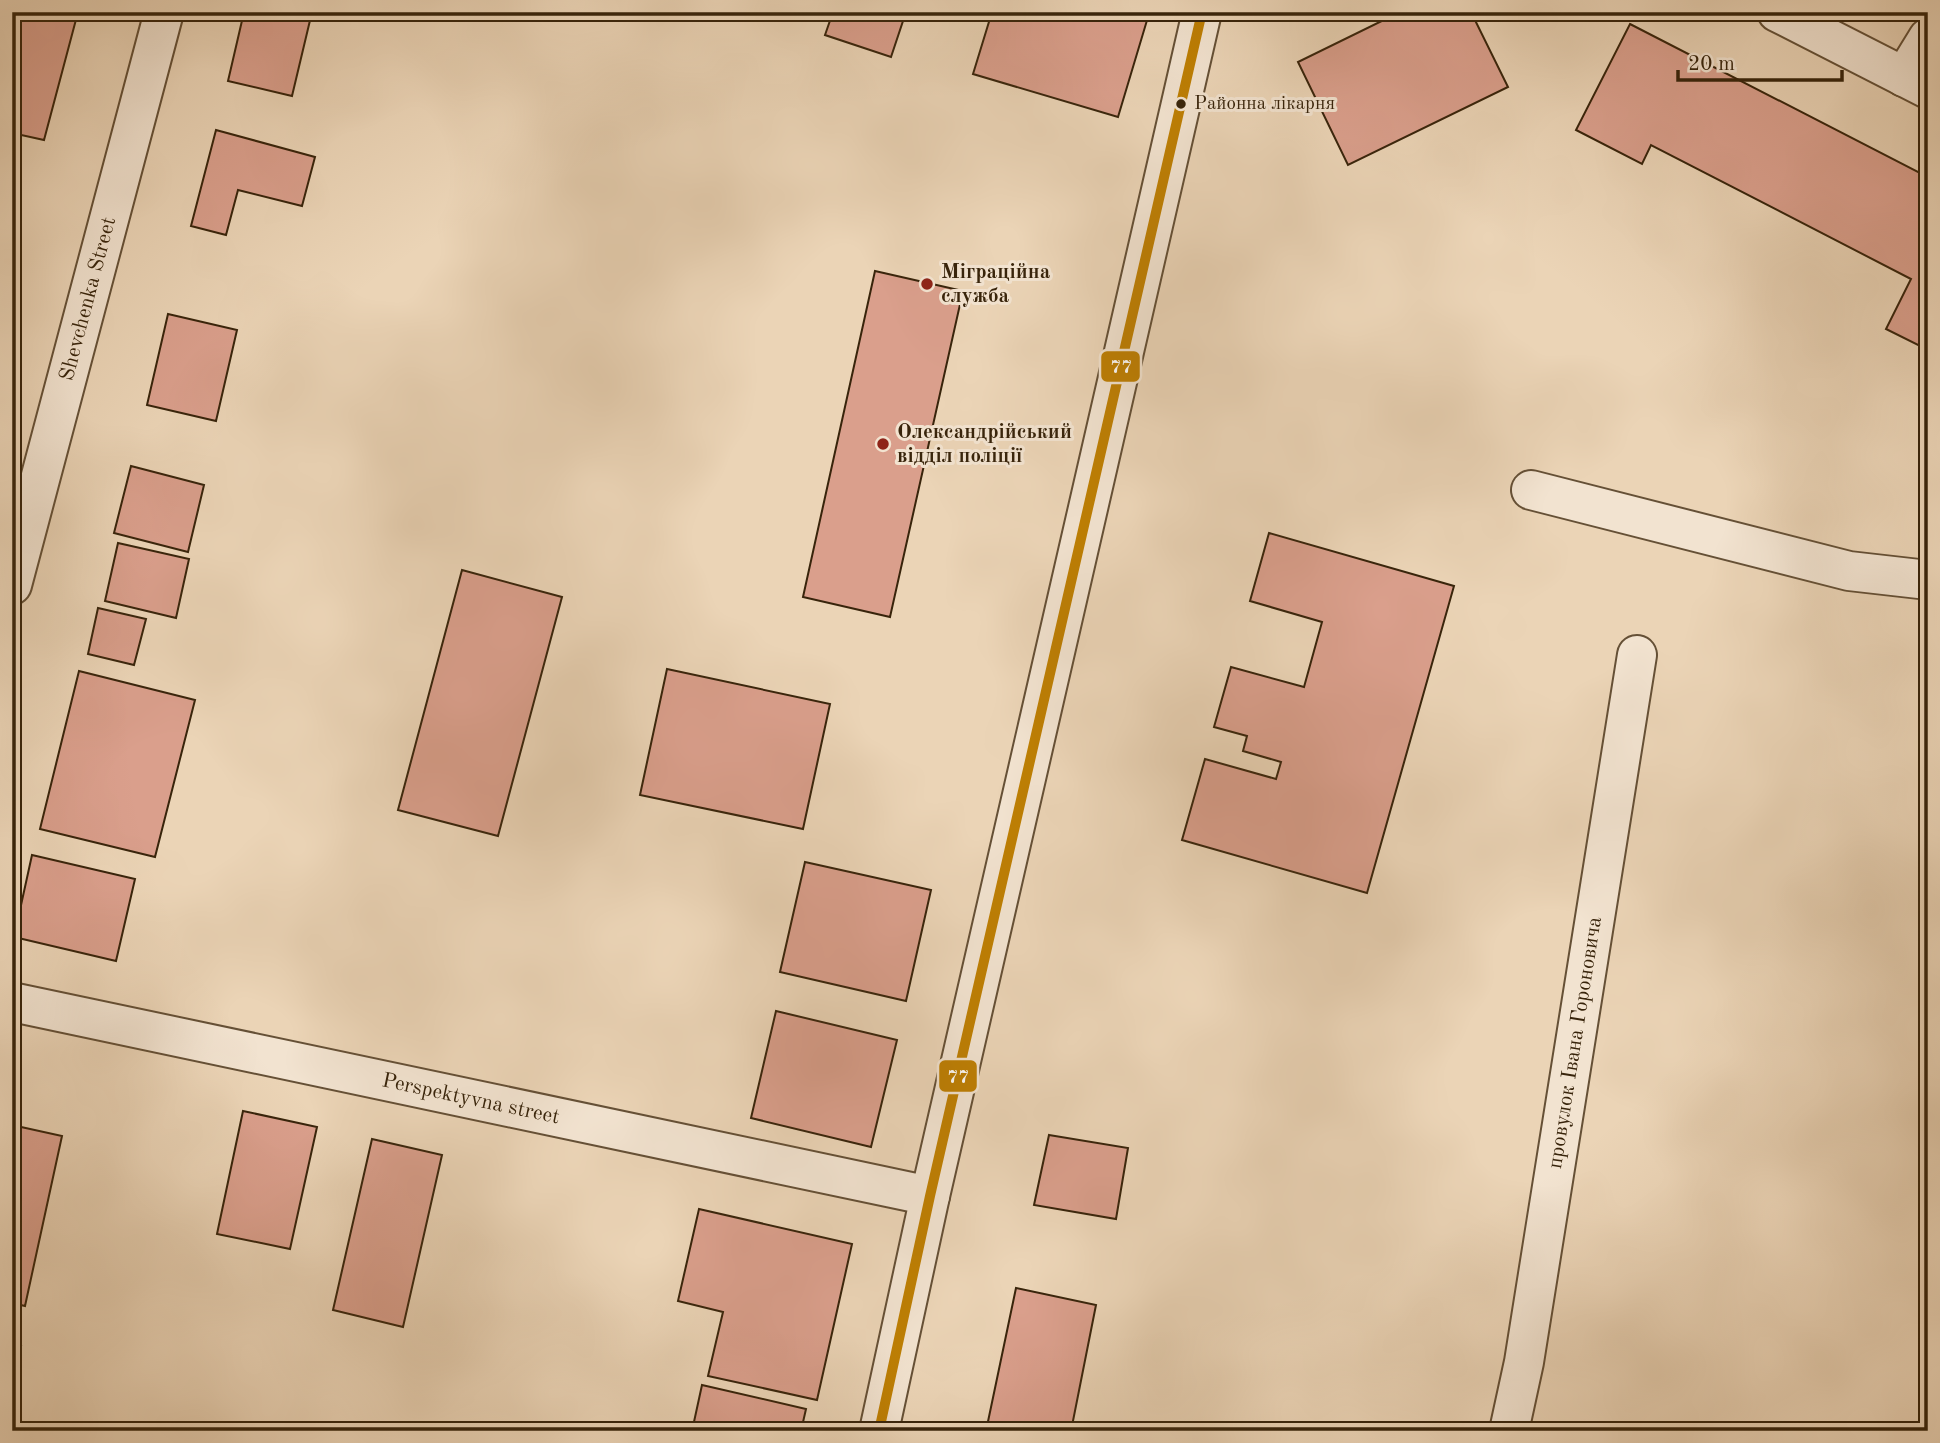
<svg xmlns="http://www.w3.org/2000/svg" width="1940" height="1443" viewBox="0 0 1940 1443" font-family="'Old Standard TT',serif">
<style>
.building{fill:#da9f8c;stroke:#38240b;stroke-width:2}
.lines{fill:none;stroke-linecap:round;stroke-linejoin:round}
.minor-casing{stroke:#655036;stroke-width:42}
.minor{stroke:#f2e3d0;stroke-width:38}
.bus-1-casing{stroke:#f2e3d0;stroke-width:16}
.bus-1{stroke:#be7f03;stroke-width:10}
.bus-dot{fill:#38240b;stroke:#f2e3d0;stroke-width:2.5}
.poi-dot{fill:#8f2418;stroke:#f2e3d0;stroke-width:2.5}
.labels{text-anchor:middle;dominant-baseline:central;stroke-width:6;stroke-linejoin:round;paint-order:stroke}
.bus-label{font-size:19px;fill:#38240b;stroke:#f2e3d0;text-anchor:start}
.poi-label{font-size:21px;font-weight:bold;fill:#38240b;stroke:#f2e3d0;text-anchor:start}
.street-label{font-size:21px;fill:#38240b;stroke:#f2e3d0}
.line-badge{stroke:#f2e3d0;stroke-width:2.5}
.badge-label{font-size:19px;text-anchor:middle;font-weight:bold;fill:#fff}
</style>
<rect width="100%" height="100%" fill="#ebd4b6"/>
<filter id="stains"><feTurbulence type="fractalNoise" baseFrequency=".00286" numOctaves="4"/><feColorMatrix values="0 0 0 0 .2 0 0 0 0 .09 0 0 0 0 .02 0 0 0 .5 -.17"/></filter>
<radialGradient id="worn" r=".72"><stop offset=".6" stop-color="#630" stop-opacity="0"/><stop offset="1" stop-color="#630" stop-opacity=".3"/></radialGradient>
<!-- building -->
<g class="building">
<path d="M12,12H78L44,140L12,133Z"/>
<path d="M244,12H312L292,96L228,81Z"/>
<path d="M833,12H906L891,57L825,35Z"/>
<path d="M992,12H1133L1148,17L1118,117L973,74Z"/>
<path d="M1400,12H1471L1508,87L1348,165L1298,62Z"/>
<path d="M1630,24L1928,177V350L1886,329L1911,279L1651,145L1642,164L1576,130Z"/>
<path d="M216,130L315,157L302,206L238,190L226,235L191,226Z"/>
<path d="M875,271L963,291L890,617L803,597Z"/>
<path d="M168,314L237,330L216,421L147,405Z"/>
<path d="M131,466L204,485L188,552L114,533Z"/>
<path d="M1269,533L1454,586L1367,893L1182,840L1205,759L1276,779L1281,762L1243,751L1247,736L1214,727L1231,667L1304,687L1322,622L1250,601Z"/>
<path d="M118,543L189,559L176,618L105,601Z"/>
<path d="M462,570L562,597L498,836L398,810Z"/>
<path d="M98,608L146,619L134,665L88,654Z"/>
<path d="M667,669L830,704L803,829L640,795Z"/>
<path d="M79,671L195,700L155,857L40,829Z"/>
<path d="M32,855L135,879L116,961L14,937Z"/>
<path d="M805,862L931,890L906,1001L780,972Z"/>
<path d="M776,1011L897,1040L871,1147L751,1118Z"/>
<path d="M243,1111L317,1127L290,1249L217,1234Z"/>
<path d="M12,1125L62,1136L25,1306L12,1303Z"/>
<path d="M1049,1135L1128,1148L1116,1219L1034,1205Z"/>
<path d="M372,1139L442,1155L403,1327L333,1310Z"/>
<path d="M699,1209L852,1244L817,1400L708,1376L723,1312L678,1301Z"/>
<path d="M1016,1288L1096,1305L1071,1431H986Z"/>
<path d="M12,1344L21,1346L12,1382Z"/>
<path d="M702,1385L806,1409L801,1431H692Z"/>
</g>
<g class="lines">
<!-- minor casing -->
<g class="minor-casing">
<g id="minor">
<path d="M1777,12L1928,89"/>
<path d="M1904,77L1928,38"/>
<path d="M1531,490L1849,571L1928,580"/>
<path id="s1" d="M12,585L164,12"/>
<path id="s2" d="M12,1002L930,1196"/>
<path d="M879,1431L930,1196L1202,12"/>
<path id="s3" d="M1509,1431L1524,1362L1637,655"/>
</g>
</g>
<!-- minor -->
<use href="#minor" class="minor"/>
<!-- bus-1 casing -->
<g class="bus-1-casing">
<path id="bus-1" d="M879,1431L930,1196L1202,12"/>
</g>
<!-- bus-1 -->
<use href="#bus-1" class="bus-1"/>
</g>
<!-- markers -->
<circle class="bus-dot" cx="1181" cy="104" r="6"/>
<g class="poi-dot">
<circle cx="927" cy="284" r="7"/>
<circle cx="883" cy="444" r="7"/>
</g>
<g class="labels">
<!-- bus labels -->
<g class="bus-label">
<text x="1194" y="104">Районна лікарня</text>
</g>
<!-- poi labels -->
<g class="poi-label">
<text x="941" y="272">Міграційна<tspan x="941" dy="24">служба</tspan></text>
<text x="897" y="432">Олександрійський<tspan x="897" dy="24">відділ поліції</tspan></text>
</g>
<!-- street labels -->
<g class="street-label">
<text stroke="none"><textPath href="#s1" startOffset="296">Shevchenka Street</textPath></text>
<text stroke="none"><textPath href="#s3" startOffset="394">провулок Івана Гороновича</textPath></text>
<text stroke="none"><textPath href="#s2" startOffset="469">Perspektyvna street</textPath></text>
</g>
</g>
<g class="line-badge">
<rect x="1100" y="350" width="41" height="33" rx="7" fill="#be7f03"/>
<rect x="938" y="1059" width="40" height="34" rx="7" fill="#be7f03"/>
</g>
<g class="badge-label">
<text x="1121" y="373">77</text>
<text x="958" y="1083">77</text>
</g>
<!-- margin -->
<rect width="1940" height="1443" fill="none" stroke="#ebd4b6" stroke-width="42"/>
<rect x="14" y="14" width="1912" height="1415" fill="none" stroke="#38240b" stroke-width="3.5"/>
<rect x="21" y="21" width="1898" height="1401" fill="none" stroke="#38240b" stroke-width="2"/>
<!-- scale -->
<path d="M1678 70v10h164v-10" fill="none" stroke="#38240b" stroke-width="3.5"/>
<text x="1688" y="70" font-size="21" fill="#38240b" stroke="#f2e3d0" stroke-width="5" paint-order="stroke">20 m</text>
<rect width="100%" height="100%" filter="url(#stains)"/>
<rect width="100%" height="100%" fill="url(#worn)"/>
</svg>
